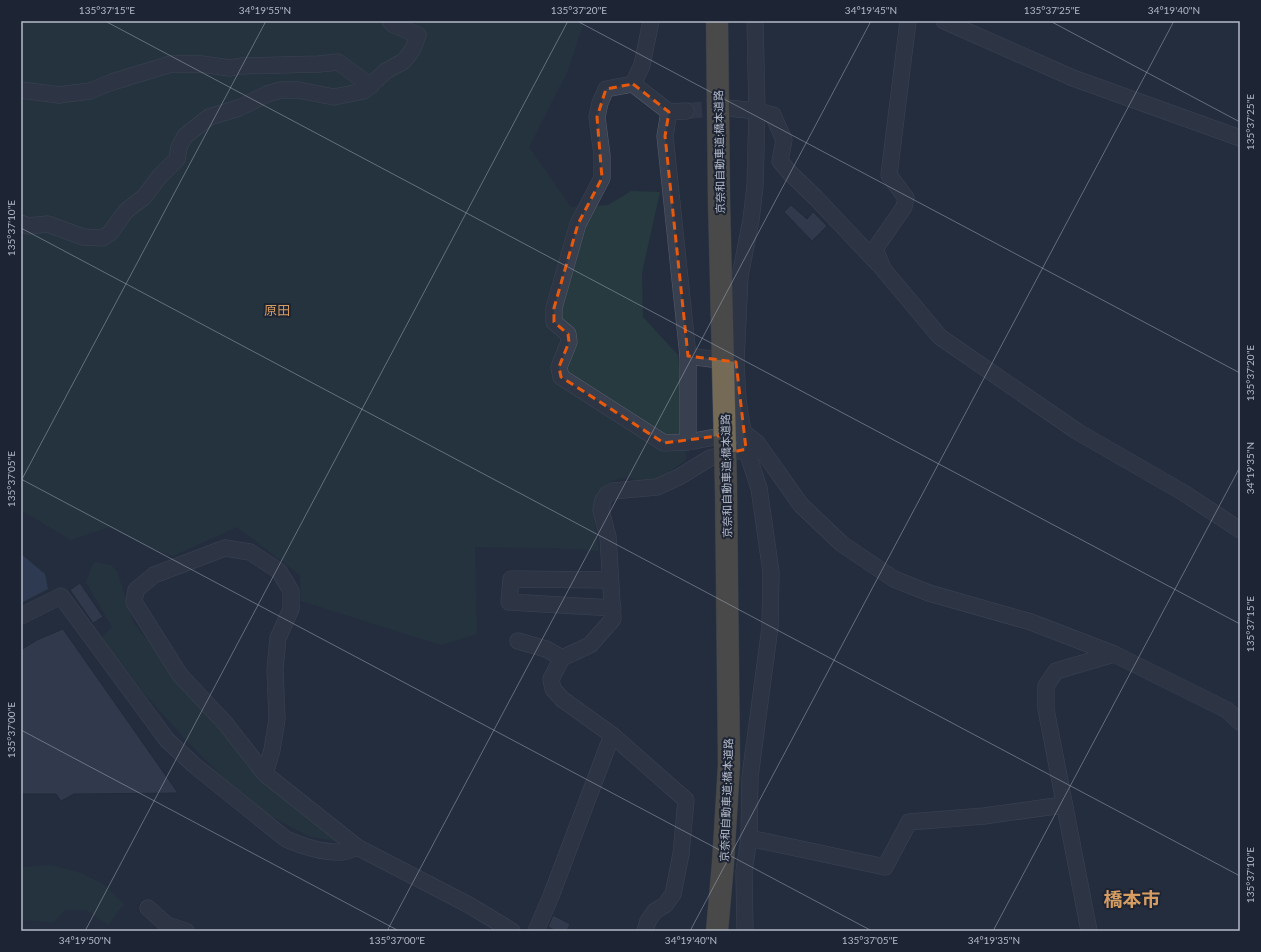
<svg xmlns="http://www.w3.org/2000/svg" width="1261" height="952" viewBox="0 0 1261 952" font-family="Lato,'Noto Sans JP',sans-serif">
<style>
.green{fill:#263a3f}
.water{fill:#394968}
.building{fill:#404a5e;stroke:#1f2635}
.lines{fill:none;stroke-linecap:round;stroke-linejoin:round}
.minor-tunnel{stroke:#3a4253;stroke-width:16;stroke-dasharray:16 8;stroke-linecap:butt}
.minor-casing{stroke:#565d6c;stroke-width:17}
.highway-casing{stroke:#434a59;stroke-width:23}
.minor{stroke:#383f4e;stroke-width:16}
.highway{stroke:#746a55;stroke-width:22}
.highway-bridge-casing{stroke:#434a59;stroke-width:23;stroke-linecap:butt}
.highway-bridge{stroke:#746a55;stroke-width:22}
.marked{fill:none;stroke:#e8590c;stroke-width:3;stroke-dasharray:8 5;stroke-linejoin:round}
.ticks{fill:none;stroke:#b4bac9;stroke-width:1;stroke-opacity:0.45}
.labels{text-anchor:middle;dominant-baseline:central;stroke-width:4;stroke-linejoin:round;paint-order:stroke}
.street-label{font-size:11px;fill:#b4bac9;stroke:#1d2433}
.quarter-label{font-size:13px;fill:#d69d62;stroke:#1d2433}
.town-label{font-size:19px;font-weight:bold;fill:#d69d62;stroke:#1d2433}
.neatline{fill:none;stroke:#b4bac9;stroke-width:1.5}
.ticks-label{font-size:10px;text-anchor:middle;fill:#b4bac9}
</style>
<rect width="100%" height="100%" fill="#242d3e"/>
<!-- green -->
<g class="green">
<path d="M21,21H584L568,70L529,147L571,207L608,205L631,191L660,192L642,273L643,317L678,355L686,460L658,479L640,482L628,477L613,480L597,492L593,509L599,551L557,548L475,547L477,634L441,645L301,601L300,575L237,527L173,556L150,548L109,527L71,540L21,510Z"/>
<path d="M94,562L111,565L117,571L134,624L273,789L300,813L339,842L308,836L271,816L231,786L189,743L143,692L102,637L112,627L86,582Z"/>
<path d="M51,865L81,873L103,884L124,904L108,925L86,910H65L54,922L21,920V867Z"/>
</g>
<!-- water -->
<path class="water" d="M21,554L45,574L48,589L21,603Z"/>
<!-- building -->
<g class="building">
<path d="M791,205L807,219L813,212L827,226L812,241L784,212Z"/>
<path d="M80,583L103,617L93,623L70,590Z"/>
<path d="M63,629L178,793L74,794L61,801L56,794H21V650L37,640Z"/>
<path d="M553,915L570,924L567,931H556L548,927Z"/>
</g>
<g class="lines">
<!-- minor-tunnel -->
<path class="minor-tunnel" d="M686,111L727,108"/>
<!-- minor casing -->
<g class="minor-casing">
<g id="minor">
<path d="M944,21L1073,78L1240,138"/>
<path d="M633,84L642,65L651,21"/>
<path d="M21,90L59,95L90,91L112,82L171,64H201L230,68L241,66L319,64L338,62L371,86"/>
<path d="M727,108L757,111L773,115L784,140L780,161L790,173L816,198L883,269L940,337L1078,432L1184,493L1240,530"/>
<path d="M686,111L669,112L633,84L606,89L600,103L597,117L602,155V178L578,224L554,308V322L568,334L569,342L559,367L561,377L664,443L688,442L743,432L757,443L801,505L842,544L894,579L929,593L1031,622L1114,654L1227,710L1240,722"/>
<path d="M669,112L665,136L688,356V442"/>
<path d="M21,223L28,226L48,224L83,237L102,238L110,233L126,211L144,197L159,177L177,159L179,147L185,136L209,117L239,108L267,94L281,90H298L334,97L364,91L386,71L404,61L413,49L418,35L394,25L390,21"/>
<path d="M882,266L875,249L904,207L906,198L889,175L908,21"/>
<path d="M688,356L734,362"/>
<path d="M610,580L511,579L509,602L613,608"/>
<path d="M21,616L61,596L167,740L194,765L286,839C302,846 324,853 342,852C347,852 353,849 357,847"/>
<path d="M518,641L546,649L562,658"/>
<path d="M265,774L272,750L277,719L275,669L278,638L291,609V591L279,571L250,552L225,548L154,575L136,590L134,602L180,675L225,723L265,774L357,847L469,905L512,931"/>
<path d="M749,838L885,867L909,822L984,816L1063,805"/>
<path d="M148,908L167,925L186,931"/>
<path d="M536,931L551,896L612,735"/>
<path d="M645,931L648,921L655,911L665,905L673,894L681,854L686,800L612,735L562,699L553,689L551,679L562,658L590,645L613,619L608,537L601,510L603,500L607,494L613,491L657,487L679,477L710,458L735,452"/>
<path d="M745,931L744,871L749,838L750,777L770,627L771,572L759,488L746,449L743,432L738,400L736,362L740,276L751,220L755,186L757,111L755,21"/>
<path d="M1089,931L1046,709V686L1056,671L1114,654"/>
</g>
</g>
<!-- highway casing -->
<g class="highway-casing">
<g id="highway">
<path d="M717,21L719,201"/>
<path d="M717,931L723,863L729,765L726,489"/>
</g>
</g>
<!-- minor -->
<use href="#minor" class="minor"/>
<!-- highway -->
<use href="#highway" class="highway"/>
<!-- highway-bridge casing -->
<g class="highway-bridge-casing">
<path id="highway-bridge" d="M719,201L726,489"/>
</g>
<!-- highway-bridge -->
<use href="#highway-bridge" class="highway-bridge"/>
</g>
<!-- marked area -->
<path d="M0 0H1261V952H0ZM633,84L669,112L665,136L688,356L736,362L746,449L725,454V435L664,443L561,377L559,367L569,342L568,334L554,322V308L578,224L602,178L597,117L606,89Z" fill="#242d3e" fill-opacity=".55" fill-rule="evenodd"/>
<path class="marked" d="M633,84L669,112L665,136L688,356L736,362L746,449L725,454V435L664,443L561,377L559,367L569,342L568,334L554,322V308L578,224L602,178L597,117L606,89Z"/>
<!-- ticks -->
<path class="ticks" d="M105,21L1240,624M577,21L1240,373M1050,21L1240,122M21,228L1240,876M21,479L872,931M21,481L266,21M21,730L399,931M85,931L568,21M387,931L871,21M690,931L1174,21M993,931L1240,467"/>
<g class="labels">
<!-- street labels -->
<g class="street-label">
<text transform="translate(719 152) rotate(-91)">京奈和自動車道;橋本道路</text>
<text transform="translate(726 476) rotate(-91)">京奈和自動車道;橋本道路</text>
<text transform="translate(726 800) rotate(-88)">京奈和自動車道;橋本道路</text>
</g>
<!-- quarter labels -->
<g class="quarter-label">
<text x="277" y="310">原田</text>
</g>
<!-- town labels -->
<g class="town-label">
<text x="1132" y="898">橋本市</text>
</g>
</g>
<!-- border -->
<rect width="1261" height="952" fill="none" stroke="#1d2433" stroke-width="44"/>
<rect x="22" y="22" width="1217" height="908" class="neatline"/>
<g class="ticks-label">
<text x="107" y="14">135°37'15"E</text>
<text x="265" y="14">34°19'55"N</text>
<text x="579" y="14">135°37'20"E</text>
<text x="871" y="14">34°19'45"N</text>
<text x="1052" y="14">135°37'25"E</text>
<text x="1174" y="14">34°19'40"N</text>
<text transform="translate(1250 122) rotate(-90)" y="4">135°37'25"E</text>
<text transform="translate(11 228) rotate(-90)" y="4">135°37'10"E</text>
<text transform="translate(1250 373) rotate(-90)" y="4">135°37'20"E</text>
<text transform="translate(1250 468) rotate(-90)" y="4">34°19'35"N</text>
<text transform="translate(11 479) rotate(-90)" y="4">135°37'05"E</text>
<text transform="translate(1250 624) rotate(-90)" y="4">135°37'15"E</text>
<text transform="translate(11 730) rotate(-90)" y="4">135°37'00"E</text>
<text transform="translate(1250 875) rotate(-90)" y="4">135°37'10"E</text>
<text x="85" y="944">34°19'50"N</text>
<text x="397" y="944">135°37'00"E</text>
<text x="691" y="944">34°19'40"N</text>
<text x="870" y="944">135°37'05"E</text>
<text x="994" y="944">34°19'35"N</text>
</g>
</svg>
